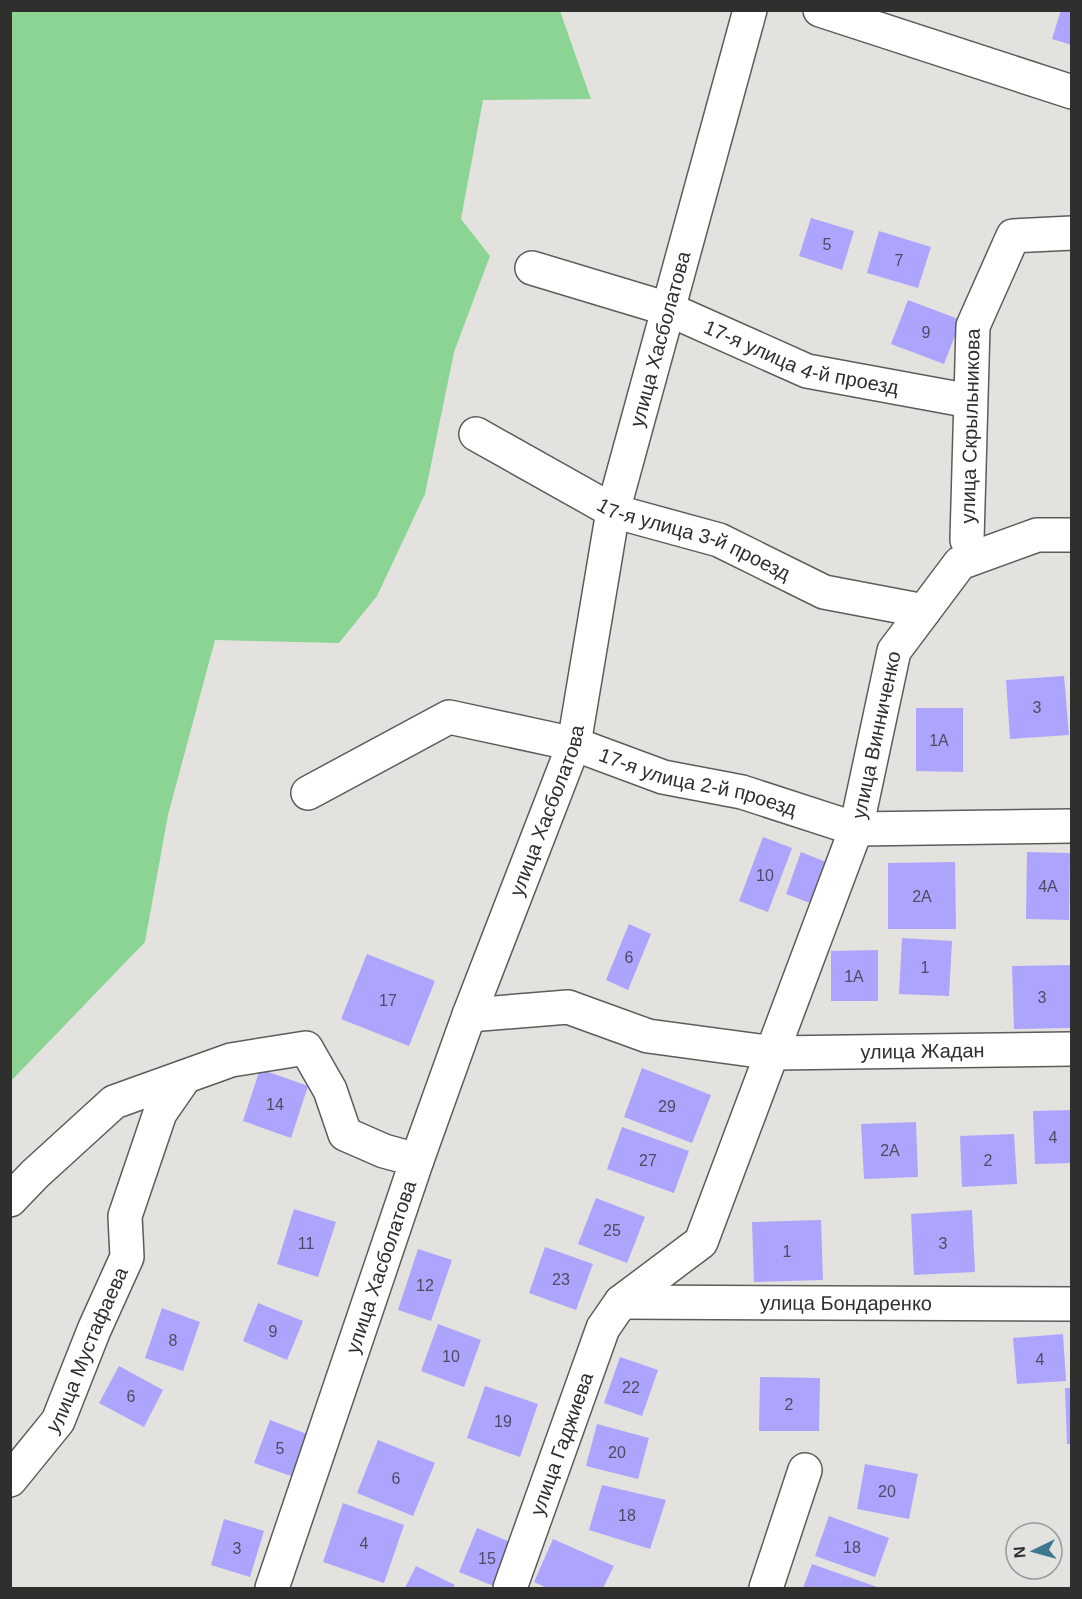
<svg xmlns="http://www.w3.org/2000/svg" width="1082" height="1599" viewBox="0 0 1082 1599" font-family="Helvetica,sans-serif">
<style>
.green{fill:#8cd494}
.building{fill:#ada4fe}
.lines{fill:none;stroke-linecap:round;stroke-linejoin:round}
.minor-casing{stroke:#5c5c59;stroke-width:36}
.minor{stroke:#fff;stroke-width:33}
.labels{text-anchor:middle;dominant-baseline:central;stroke-width:5;stroke-linejoin:round;paint-order:stroke}
.number-label{font-size:16px;fill:#4e4c62}
.street-label{font-size:20px;fill:#2f2f2e;stroke:#e3e2df}
</style>
<rect width="100%" height="100%" fill="#e3e2df"/>
<!-- green -->
<path class="green" d="M11,10L560,11L591,99L483,100L461,219L490,256L454,352L425,494L377,596L339,643L215,640L168,815L145,942L11,1081Z"/>
<!-- building -->
<g class="building">
<path d="M1061,10H1072V45L1052,39Z"/>
<path d="M811,218L854,231L842,270L799,256Z"/>
<path d="M879,231L931,247L918,288L867,273Z"/>
<path d="M908,300L961,320L944,364L891,344Z"/>
<path d="M1064,676L1069,735L1010,739L1006,680Z"/>
<path d="M916,708H963V772L916,771Z"/>
<path d="M763,837L792,848L768,912L739,901Z"/>
<path d="M801,852L826,862L810,903L786,894Z"/>
<path d="M1027,852L1070,853L1069,920L1026,919Z"/>
<path d="M955,862L956,929H888V863Z"/>
<path d="M629,924L651,934L628,990L606,980Z"/>
<path d="M902,938L952,941L949,996L899,994Z"/>
<path d="M878,950V1001H831V951Z"/>
<path d="M367,954L435,981L409,1046L341,1019Z"/>
<path d="M1072,965V1028L1014,1029L1012,966Z"/>
<path d="M642,1068L711,1095L692,1143L624,1117Z"/>
<path d="M260,1069L308,1086L291,1138L243,1121Z"/>
<path d="M1072,1110V1163L1035,1164L1033,1111Z"/>
<path d="M916,1122L918,1177L864,1179L861,1124Z"/>
<path d="M622,1127L689,1151L674,1193L607,1169Z"/>
<path d="M1014,1134L1017,1184L962,1187L960,1136Z"/>
<path d="M596,1198L645,1217L627,1263L578,1244Z"/>
<path d="M294,1209L336,1222L318,1277L277,1264Z"/>
<path d="M972,1210L975,1272L914,1275L911,1214Z"/>
<path d="M821,1220L823,1280L754,1282L752,1222Z"/>
<path d="M545,1247L593,1264L576,1310L529,1293Z"/>
<path d="M418,1249L452,1260L431,1321L398,1310Z"/>
<path d="M258,1303L303,1321L287,1360L243,1341Z"/>
<path d="M162,1308L200,1322L183,1371L145,1358Z"/>
<path d="M438,1324L481,1340L464,1387L421,1371Z"/>
<path d="M1063,1334L1066,1381L1017,1384L1013,1338Z"/>
<path d="M620,1357L658,1370L642,1416L604,1403Z"/>
<path d="M119,1366L163,1390L144,1427L99,1403Z"/>
<path d="M760,1377L820,1378L819,1431H759Z"/>
<path d="M485,1386L538,1404L520,1457L467,1438Z"/>
<path d="M1065,1388H1072V1444H1067Z"/>
<path d="M270,1420L307,1434L291,1476L254,1463Z"/>
<path d="M597,1424L649,1438L638,1479L586,1466Z"/>
<path d="M378,1440L435,1463L413,1516L357,1493Z"/>
<path d="M865,1464L918,1474L909,1519L857,1509Z"/>
<path d="M602,1485L666,1500L650,1549L589,1530Z"/>
<path d="M343,1503L404,1525L384,1583L323,1562Z"/>
<path d="M829,1516L889,1538L875,1577L815,1556Z"/>
<path d="M224,1519L264,1531L250,1577L211,1565Z"/>
<path d="M477,1528L515,1544L496,1587L459,1572Z"/>
<path d="M553,1539L614,1566L603,1588H547L534,1582Z"/>
<path d="M812,1564L880,1588H803Z"/>
<path d="M416,1566L455,1585L453,1588H405Z"/>
</g>
<g class="lines">
<!-- minor casing -->
<g class="minor-casing">
<g id="minor">
<path d="M820,10L1072,92"/>
<path id="s1" d="M532,268L668,309L807,371L970,401"/>
<path id="s2" d="M476,434L613,511L719,540L824,592L924,611"/>
<path id="s3" d="M967,540L973,326L1013,236L1072,233"/>
<path id="s4" d="M308,793L449,717L574,744L663,777L742,792L856,829L1072,826"/>
<path id="s5" d="M469,1015L568,1007L648,1036L774,1053L1072,1049"/>
<path d="M10,1200L35,1174L114,1102L231,1060L306,1048L330,1090L345,1134L384,1151L417,1160"/>
<path id="s6" d="M621,1302L1072,1304"/>
<path id="s7" d="M10,1480L58,1421L94,1330L127,1257L125,1216L160,1113L185,1077"/>
<path id="s8" d="M272,1588L417,1160L469,1015L574,744L613,511L750,10"/>
<path id="s9" d="M510,1588L603,1328L621,1302L701,1242L856,829L894,651L960,563L1037,535H1072"/>
<path d="M766,1588L805,1470"/>
</g>
</g>
<!-- minor -->
<use href="#minor" class="minor"/>
</g>
<g class="labels">
<!-- number labels -->
<g class="number-label">
<text x="827" y="244">5</text>
<text x="899" y="260">7</text>
<text x="926" y="332">9</text>
<text x="1037" y="707">3</text>
<text x="939" y="740">1А</text>
<text x="765" y="875">10</text>
<text x="1048" y="886">4А</text>
<text x="922" y="896">2А</text>
<text x="629" y="957">6</text>
<text x="925" y="967">1</text>
<text x="854" y="976">1А</text>
<text x="1042" y="997">3</text>
<text x="388" y="1000">17</text>
<text x="275" y="1104">14</text>
<text x="667" y="1106">29</text>
<text x="1053" y="1137">4</text>
<text x="890" y="1150">2А</text>
<text x="648" y="1160">27</text>
<text x="988" y="1160">2</text>
<text x="612" y="1230">25</text>
<text x="306" y="1243">11</text>
<text x="943" y="1243">3</text>
<text x="787" y="1251">1</text>
<text x="561" y="1279">23</text>
<text x="425" y="1285">12</text>
<text x="273" y="1331">9</text>
<text x="173" y="1340">8</text>
<text x="451" y="1356">10</text>
<text x="1040" y="1359">4</text>
<text x="631" y="1387">22</text>
<text x="131" y="1396">6</text>
<text x="789" y="1404">2</text>
<text x="503" y="1421">19</text>
<text x="280" y="1448">5</text>
<text x="617" y="1452">20</text>
<text x="396" y="1478">6</text>
<text x="887" y="1491">20</text>
<text x="627" y="1515">18</text>
<text x="364" y="1543">4</text>
<text x="852" y="1547">18</text>
<text x="237" y="1548">3</text>
<text x="487" y="1558">15</text>
</g>
<!-- street labels -->
<g class="street-label">
<text stroke="none"><textPath href="#s8" startOffset="1311">улица Хасболатова</textPath></text>
<text stroke="none"><textPath href="#s1" startOffset="285">17-я улица 4-й проезд</textPath></text>
<text stroke="none"><textPath href="#s3" startOffset="114">улица Скрыльникова</textPath></text>
<text stroke="none"><textPath href="#s2" startOffset="243">17-я улица 3-й проезд</textPath></text>
<text stroke="none"><textPath href="#s9" startOffset="945">улица Винниченко</textPath></text>
<text stroke="none"><textPath href="#s4" startOffset="418">17-я улица 2-й проезд</textPath></text>
<text stroke="none"><textPath href="#s8" startOffset="825">улица Хасболатова</textPath></text>
<text stroke="none"><textPath href="#s5" startOffset="460">улица Жадан</textPath></text>
<text stroke="none"><textPath href="#s8" startOffset="339">улица Хасболатова</textPath></text>
<text stroke="none"><textPath href="#s6" startOffset="225">улица Бондаренко</textPath></text>
<text stroke="none"><textPath href="#s7" startOffset="153">улица Мустафаева</textPath></text>
<text stroke="none"><textPath href="#s9" startOffset="153">улица Гаджиева</textPath></text>
</g>
</g>
<!-- border -->
<rect width="1082" height="1599" fill="none" stroke="#2f2f2e" stroke-width="24"/>
<!-- north arrow -->
<g transform="translate(1034 1551) rotate(265)"><circle r="28" fill="#e3e2df" stroke="#9b9a98" stroke-width="1.5"/>
<path d="M0-4.5L10 22L0 15L-10 22Z" fill="#3c798f"/>
<text y="-9" font-size="16" font-weight="bold" text-anchor="middle" fill="#2f2f2e">N</text>
</g>
</svg>
